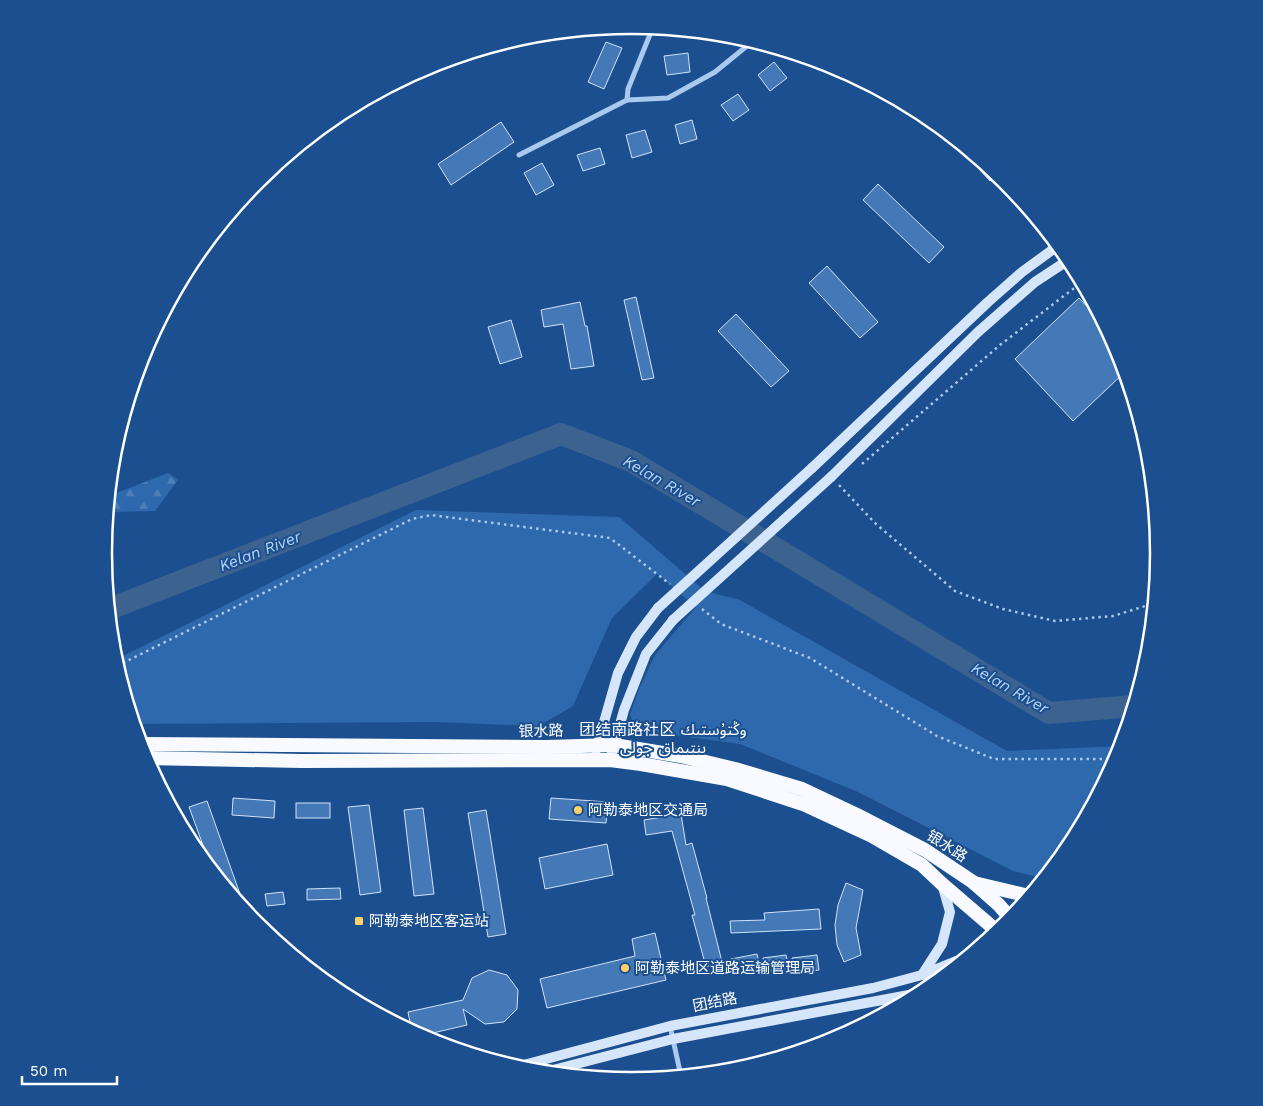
<svg xmlns="http://www.w3.org/2000/svg" width="1263" height="1106" viewBox="0 0 1263 1106" font-family="'Work Sans','Noto Sans Arabic','Noto Sans SC',sans-serif">
<style>
.forest{fill:url(#forest-firs)}
.park{fill:#2e69ad}
.lines{fill:none;stroke-linecap:round;stroke-linejoin:round}
.river{stroke:#3c6290;stroke-width:22}
.building{fill:#4478b7;stroke:#cfe3fa}
.path{stroke:#a9c9ee;stroke-width:2.5;stroke-dasharray:2.5 4;stroke-linecap:butt}
.service{stroke:#a9c9ee;stroke-width:4}
.minor{stroke:#a9c9ee;stroke-width:5}
.secondary{stroke:#d6e6fa;stroke-width:10}
.trunk{stroke:#f8faff;stroke-width:14}
.secondary-bridge{stroke:#d6e6fa;stroke-width:10}
.poi-dot{fill:#ffd166;stroke:#1b4f8f;stroke-width:2}
.labels{text-anchor:middle;dominant-baseline:central;stroke-width:4;stroke-linejoin:round;paint-order:stroke}
.street-label{font-size:15px;fill:#fff;stroke:#1b4f8f}
.poi-label{font-size:15px;fill:#fff;stroke:#1b4f8f;text-anchor:start}
.water-label{font-size:16px;font-style:italic;fill:#b5d3f5;stroke:#1b4f8f}
.neighbourhood-label{font-size:16px;fill:#fff;stroke:#1b4f8f}
.rim{fill:none;stroke:#fff;stroke-width:2.5}
</style>
<defs>
<pattern id="forest-firs" width="22" height="20" patternUnits="userSpaceOnUse" patternTransform="scale(1.25)"><rect width="22" height="20" fill="#2e69ad"/><path d="M5 1l3.5 6h-7zM16 11l3.5 6h-7z" fill="#4d80b9"/></pattern>
</defs>
<rect width="100%" height="100%" fill="#1b4f8f"/>
<!-- forest -->
<path class="forest" d="M168,473L178,480L155,511L108,512L109,496Z"/>
<!-- park -->
<path class="park" d="M416,510L619,517L705,591L740,600L1007,751L1122,746L1119,755L1070,847L1046,877L1041,878L1013,871L858,792L740,744L667,734L635,726L630,715L639,689L655,655L696,607L657,574L612,618L573,706L539,726L434,722L134,724L115,660Z"/>
<g class="lines">
<!-- river -->
<path class="river" d="M109,609L561,434L631,461L1049,713L1134,706"/>
</g>
<!-- building -->
<g class="building">
<path d="M606,42L622,48L604,89L588,82Z"/>
<path d="M688,53L690,72L667,75L664,56Z"/>
<path d="M774,62L787,78L770,91L758,75Z"/>
<path d="M738,94L749,110L733,121L721,105Z"/>
<path d="M692,120L697,139L680,144L675,125Z"/>
<path d="M501,122L514,142L451,185L438,164Z"/>
<path d="M645,130L652,152L632,158L626,135Z"/>
<path d="M600,148L605,164L583,171L577,155Z"/>
<path d="M973,154L998,174L990,181L969,158Z"/>
<path d="M542,163L554,185L536,195L524,173Z"/>
<path d="M878,184L944,247L929,263L863,200Z"/>
<path d="M827,266L878,322L860,338L809,283Z"/>
<path d="M636,297L654,378L642,380L624,300Z"/>
<path d="M1079,298L1108,329L1119,351L1126,371L1073,421L1015,359Z"/>
<path d="M580,302L585,326H587L594,366L571,369L563,324L544,327L541,310Z"/>
<path d="M736,314L789,371L771,387L718,331Z"/>
<path d="M511,320L522,357L500,364L488,327Z"/>
<path d="M233,798L275,801L274,818L232,815Z"/>
<path d="M551,798L608,802L606,823L549,819Z"/>
<path d="M207,801L245,908L244,909L212,870L189,807Z"/>
<rect x="296" y="803" width="34" height="15"/>
<path d="M369,805L381,892L360,895L348,807Z"/>
<path d="M423,808L434,894L414,896L404,810Z"/>
<path d="M486,810L506,934L488,937L468,813Z"/>
<path d="M681,814L686,845L692,843L707,898H706L722,962L706,967L692,915H695L672,831L646,835L644,820Z"/>
<path d="M607,844L613,875L545,889L539,858Z"/>
<path d="M846,883L863,890L856,928L861,955L844,962L837,945L835,925L838,905Z"/>
<path d="M340,888L341,899L307,900V889Z"/>
<path d="M283,892L285,904L267,906L265,894Z"/>
<path d="M819,909L821,929L731,933L730,921L765,920L764,913Z"/>
<path d="M655,933L666,980L547,1008L540,979L635,956L632,939Z"/>
<path d="M757,954L760,968L734,973L731,959Z"/>
<path d="M786,955L789,968L766,972L763,958Z"/>
<path d="M817,955L819,970L794,973L792,958Z"/>
<path d="M489,970L507,975L518,990L517,1009L504,1022L485,1024L463,1009L467,1025L420,1036L412,1032L408,1012L463,1000L472,978Z"/>
</g>
<g class="lines">
<!-- path -->
<g class="path">
<path d="M862,464L1000,345L1082,282"/>
<path d="M839,485L876,524L955,591L1003,609L1055,621L1113,616L1155,603"/>
<path d="M702,609L721,624L810,658L937,736L994,759H1117"/>
<path d="M117,666L412,519L431,515L610,538L670,584"/>
</g>
<!-- service -->
<path class="service" d="M882,1001L891,1010"/>
<!-- minor -->
<g class="minor">
<path d="M627,100L668,98L715,72L753,41"/>
<path d="M519,155L627,100L628,89L653,27"/>
<path d="M670,1026L681,1076"/>
</g>
<!-- secondary -->
<g class="secondary">
<path d="M812,468L988,302L1022,272L1059,245"/>
<path d="M831,477L978,332L1035,282L1070,259"/>
<path d="M596,750L618,673L636,637L658,608"/>
<path d="M610,760L624,710L646,654L673,620"/>
<path d="M922,975L942,944L950,912L942,884"/>
<path d="M516,1067L670,1026L873,988L922,975L969,956"/>
<path d="M545,1072L673,1039L925,992"/>
</g>
<!-- trunk -->
<g class="trunk">
<path d="M140,744L547,747L614,745L681,756L735,769L802,789L855,814L925,850L973,882L999,905L1011,919"/>
<path d="M145,758L301,761L610,760L641,764L727,779L803,804L872,836L922,865L941,883L998,932"/>
<path d="M974,883L1029,896"/>
</g>
<!-- secondary-bridge -->
<g class="secondary-bridge">
<path d="M658,608L812,468"/>
<path d="M673,620L831,477"/>
</g>
</g>
<!-- markers -->
<g class="poi-dot">
<circle cx="578" cy="810" r="5"/>
<rect x="354" y="916" width="10" height="10" rx="2.5"/>
<circle cx="625" cy="968" r="5"/>
</g>
<g class="labels">
<!-- street labels -->
<g class="street-label">
<text transform="translate(541 731) rotate(-1)">银水路</text>
<text transform="translate(947 846) rotate(33)">银水路</text>
<text transform="translate(715 1002) rotate(-11)">团结路</text>
</g>
<!-- poi labels -->
<g class="poi-label">
<text x="588" y="810">阿勒泰地区交通局</text>
<text x="369" y="921">阿勒泰地区客运站</text>
<text x="635" y="968">阿勒泰地区道路运输管理局</text>
</g>
<!-- water labels -->
<g class="water-label">
<text transform="translate(662 481) rotate(30)">Kelan River</text>
<text transform="translate(260 551) rotate(-21)">Kelan River</text>
<text transform="translate(1010 688) rotate(30)">Kelan River</text>
</g>
<!-- neighbourhood labels -->
<g class="neighbourhood-label">
<text x="663" y="729">团结南路社区 وڭتۇستىك<tspan x="663" dy="18">ىنتىماق جولى</tspan></text>
</g>
</g>
<!-- crop -->
<path d="M0 0H1263V1106H0ZM112 553a519 519 0 1 1 1038 0a519 519 0 1 1-1038 0Z" fill="#1b4f8f" fill-rule="evenodd"/>
<path class="rim" d="M112 553a519 519 0 1 1 1038 0a519 519 0 1 1-1038 0Z"/>
<!-- scale -->
<path d="M22 1076v8h95v-8" fill="none" stroke="#ffffff" stroke-width="2.5"/>
<text x="30" y="1076" font-size="15" fill="#ffffff" stroke="#1b4f8f" stroke-width="4" paint-order="stroke">50 m</text>
</svg>
